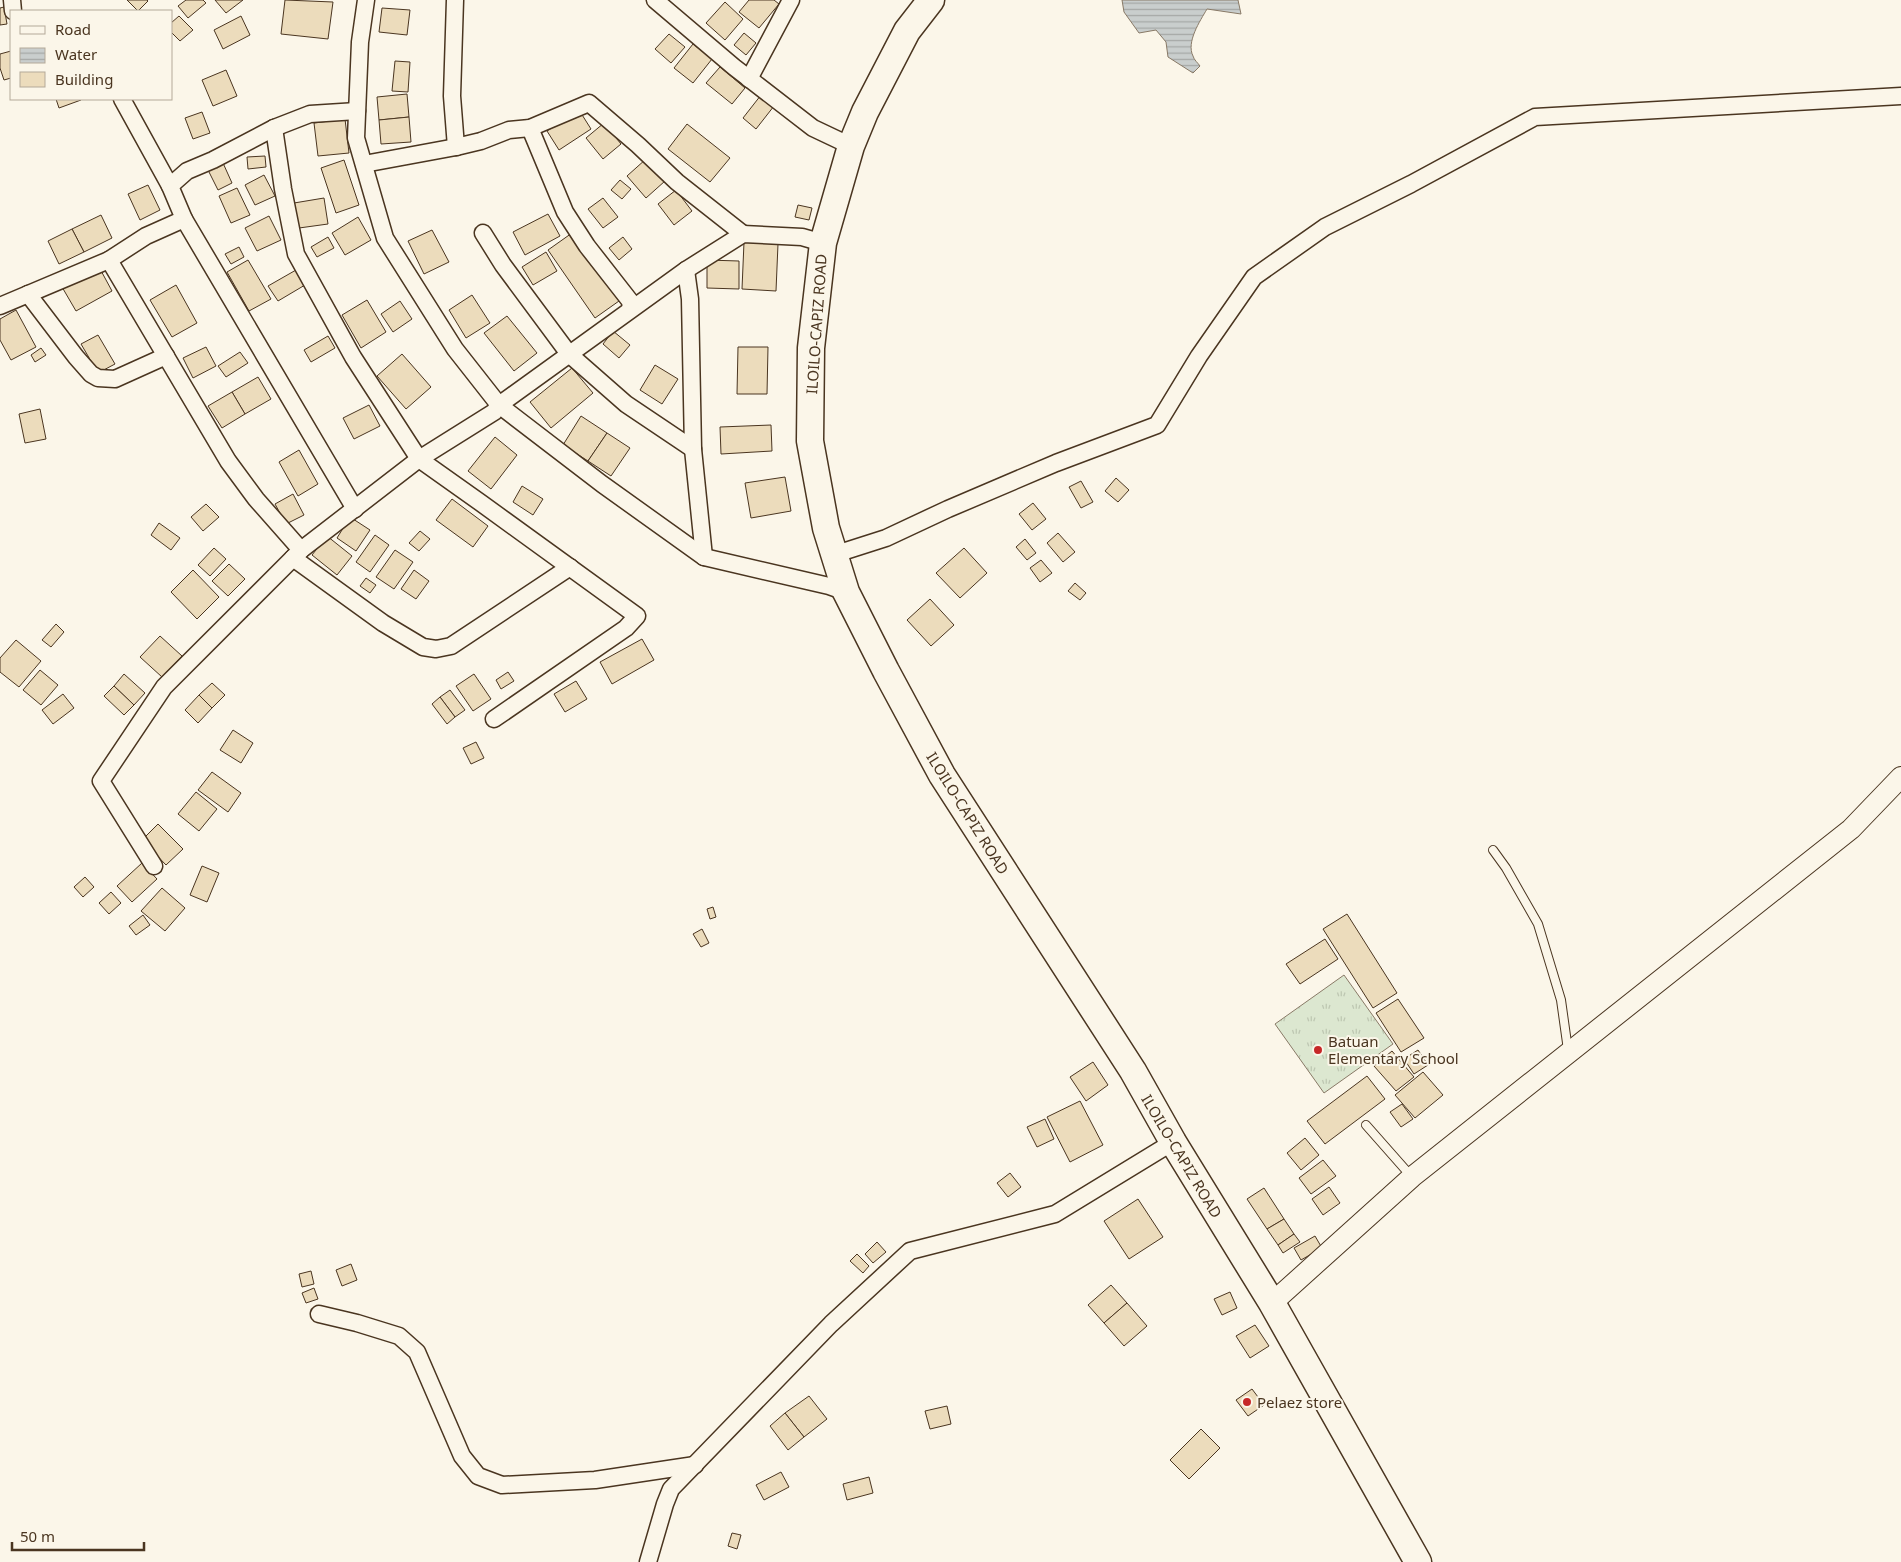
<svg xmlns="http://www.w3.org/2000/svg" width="1901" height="1562" viewBox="0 0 1901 1562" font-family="'Noto Sans',sans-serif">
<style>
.grass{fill:url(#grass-tufts);stroke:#887966}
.water{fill:url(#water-rules);stroke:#887966}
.building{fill:#ecdcbc;stroke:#4a3520}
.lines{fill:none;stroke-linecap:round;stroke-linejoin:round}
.service-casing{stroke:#4a3520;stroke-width:10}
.minor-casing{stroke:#4a3520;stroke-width:19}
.tertiary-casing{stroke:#4a3520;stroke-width:22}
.trunk-casing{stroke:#4a3520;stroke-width:29}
.service{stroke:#fbf6e9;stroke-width:8}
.minor{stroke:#fbf6e9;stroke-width:16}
.tertiary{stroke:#fbf6e9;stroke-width:20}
.trunk{stroke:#fbf6e9;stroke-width:26}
.poi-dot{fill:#c62828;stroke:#fbf6e9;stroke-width:2}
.labels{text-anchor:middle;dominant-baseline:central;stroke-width:4;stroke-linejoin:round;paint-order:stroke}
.street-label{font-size:15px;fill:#4a3520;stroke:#fbf6e9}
.poi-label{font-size:15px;fill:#4a3520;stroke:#fbf6e9;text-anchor:start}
</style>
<defs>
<pattern id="grass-tufts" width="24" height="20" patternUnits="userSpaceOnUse" patternTransform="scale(1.25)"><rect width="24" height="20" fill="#dce7d0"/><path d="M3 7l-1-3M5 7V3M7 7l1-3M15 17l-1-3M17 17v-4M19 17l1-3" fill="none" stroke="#bec7b2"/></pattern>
<pattern id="water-rules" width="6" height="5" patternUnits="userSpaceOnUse" patternTransform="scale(1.25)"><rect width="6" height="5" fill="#c9cecd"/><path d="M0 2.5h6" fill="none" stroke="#a5a8a6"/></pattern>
</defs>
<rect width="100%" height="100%" fill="#fbf6e9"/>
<!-- grass -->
<path class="grass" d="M1344,975L1393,1044L1324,1093L1275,1024Z"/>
<!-- water -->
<path class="water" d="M1122,0H1238L1241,14L1207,9C1200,21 1186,42 1193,56C1194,60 1198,63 1200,66L1193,73L1168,57L1166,42L1156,30L1139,33L1124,12Z"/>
<!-- building -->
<g class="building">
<path d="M127,0H147L148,1L138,11Z"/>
<path d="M186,0H203L206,3L188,18L178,6Z"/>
<path d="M215,0H243L226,13Z"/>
<path d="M285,0L333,2L328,39L281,34Z"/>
<path d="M749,0H774L779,4L759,28L739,12Z"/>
<path d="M725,2L743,19L725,40L706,23Z"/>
<path d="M4,7L7,24L0,25V8Z"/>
<path d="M382,8L410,10L407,35L379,32Z"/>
<path d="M179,16L193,30L180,41L171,32V23Z"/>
<path d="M241,16L250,35L223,49L214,30Z"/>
<path d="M744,33L756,43L746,55L734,45Z"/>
<path d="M669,34L685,47L671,63L655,49Z"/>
<path d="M693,44L712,59L693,83L674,68Z"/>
<path d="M11,51V78L4,80L0,68V54Z"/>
<path d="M395,61L410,62L408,92L392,91Z"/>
<path d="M720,67L745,88L732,104L706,83Z"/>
<path d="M226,70L237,96L213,106L202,80Z"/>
<path d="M407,94L409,117L379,120L377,97Z"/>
<path d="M761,95L774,106L756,129L743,118Z"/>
<path d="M56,99H80L81,100L59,108Z"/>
<path d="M579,110L591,129L559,150L547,131Z"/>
<path d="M202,112L210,133L193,139L185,118Z"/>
<path d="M409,117L411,142L381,144L379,120Z"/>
<path d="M345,119L349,153L318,156L314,123Z"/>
<path d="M604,123L621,144L603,159L586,138Z"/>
<path d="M687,124L730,158L710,182L668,149Z"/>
<path d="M265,156L266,167L248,169L247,157Z"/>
<path d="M646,159L665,181L646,198L627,176Z"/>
<path d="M344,160L359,205L336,213L321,168Z"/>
<path d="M223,163L232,183L218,190L208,170Z"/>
<path d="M264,175L275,196L255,205L245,185Z"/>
<path d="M620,180L631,189L622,199L611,190Z"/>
<path d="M148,185L160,210L140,220L128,194Z"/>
<path d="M237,188L250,215L231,223L219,196Z"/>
<path d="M676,190L692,211L674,225L658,204Z"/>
<path d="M324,198L328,224L299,228L294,203Z"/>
<path d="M603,198L618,217L603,228L588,209Z"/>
<path d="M798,205L812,208L809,220L795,217Z"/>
<path d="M548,214L560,236L525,255L513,232Z"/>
<path d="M101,215L112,238L84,252L72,229Z"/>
<path d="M269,216L281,240L257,251L245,228Z"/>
<path d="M358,217L371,240L345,255L332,233Z"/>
<path d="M72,229L84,252L59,264L48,241Z"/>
<path d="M432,230L449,262L424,274L408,241Z"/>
<path d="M572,233L619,301L595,318L548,250Z"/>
<path d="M328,237L334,248L317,257L311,247Z"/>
<path d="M623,237L632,249L619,260L609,248Z"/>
<path d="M744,242L778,244L776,291L742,289Z"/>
<path d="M239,247L244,257L231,264L225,254Z"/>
<path d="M546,252L557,271L533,285L522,267Z"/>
<path d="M248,260L271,299L249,311L227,272Z"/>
<path d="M707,260L739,261V289L707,288Z"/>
<path d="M99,267L112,291L76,311L62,287Z"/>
<path d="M296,270L305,285L278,301L268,286Z"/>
<path d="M176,285L197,323L172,337L150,300Z"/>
<path d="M472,295L490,323L466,338L449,310Z"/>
<path d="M367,300L386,332L361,348L342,315Z"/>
<path d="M400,301L412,319L393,332L381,314Z"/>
<path d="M16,310L36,347L11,360L0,340V319Z"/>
<path d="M507,316L537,353L514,371L484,333Z"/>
<path d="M613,331L630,345L619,358L603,344Z"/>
<path d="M98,335L115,364L98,373L81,344Z"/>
<path d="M328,336L335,348L311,362L304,350Z"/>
<path d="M206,347L216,366L193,378L183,358Z"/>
<path d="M738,347H768L767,394H737Z"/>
<path d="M41,348L46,355L35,362L31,355Z"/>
<path d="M240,352L248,363L226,377L218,366Z"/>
<path d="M402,354L431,387L406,409L377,376Z"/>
<path d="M655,365L678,379L662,404L640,390Z"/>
<path d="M572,368L593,393L551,428L530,402Z"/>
<path d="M258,377L271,399L245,414L232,392Z"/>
<path d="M232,392L245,414L222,428L208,406Z"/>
<path d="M369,405L380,426L354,439L343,418Z"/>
<path d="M40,409L46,439L25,443L19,414Z"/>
<path d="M581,416L607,433L588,461L563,445Z"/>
<path d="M771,425L772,451L721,454L720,427Z"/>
<path d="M607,433L630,448L611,476L588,461Z"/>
<path d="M495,437L517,455L491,489L468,471Z"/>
<path d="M299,450L318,484L298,496L279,462Z"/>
<path d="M785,477L791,511L751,518L745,483Z"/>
<path d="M1116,478L1129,490L1118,502L1105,491Z"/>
<path d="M1081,481L1093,502L1081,508L1069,487Z"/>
<path d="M522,486L543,499L533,515L513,502Z"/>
<path d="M293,494L304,515L286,524L275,504Z"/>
<path d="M452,499L488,526L473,547L436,520Z"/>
<path d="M1033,503L1046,519L1032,530L1019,514Z"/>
<path d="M206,504L219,517L203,531L191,517Z"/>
<path d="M350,517L370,530L356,551L337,538Z"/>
<path d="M159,523L180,538L171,550L151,535Z"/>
<path d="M420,531L430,539L419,551L409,543Z"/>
<path d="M1058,533L1075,552L1063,562L1047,543Z"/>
<path d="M375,535L389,545L370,572L356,562Z"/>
<path d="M327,536L352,556L337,575L312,555Z"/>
<path d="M1025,539L1036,553L1027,560L1016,547Z"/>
<path d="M214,548L226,559L210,576L198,565Z"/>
<path d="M964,548L987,573L960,598L936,573Z"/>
<path d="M395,550L413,562L394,589L376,577Z"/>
<path d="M1041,560L1052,573L1040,582L1030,568Z"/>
<path d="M229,564L245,579L228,596L212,581Z"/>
<path d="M193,570L219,597L197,619L171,592Z"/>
<path d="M414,570L429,581L416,599L401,589Z"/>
<path d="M366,578L376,585L370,593L360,586Z"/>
<path d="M1075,583L1086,593L1080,600L1068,591Z"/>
<path d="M930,599L954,625L931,646L907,620Z"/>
<path d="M56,624L64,632L51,647L42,640Z"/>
<path d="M160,636L182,656L162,677L140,657Z"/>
<path d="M642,639L654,660L612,684L600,662Z"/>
<path d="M16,640L41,661L19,687L0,672V658Z"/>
<path d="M40,670L58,685L41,705L23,690Z"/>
<path d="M508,672L514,681L501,689L496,680Z"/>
<path d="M124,674L145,693L134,705L114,686Z"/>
<path d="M474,674L491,699L473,711L456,686Z"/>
<path d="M576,681L587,699L565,712L554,694Z"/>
<path d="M212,683L225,695L212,708L199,695Z"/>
<path d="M114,686L134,705L124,715L104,696Z"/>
<path d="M450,690L465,710L455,717L440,697Z"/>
<path d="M63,694L74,708L53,724L42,710Z"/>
<path d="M199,695L212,708L198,723L185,710Z"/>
<path d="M440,697L455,717L447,724L432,704Z"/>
<path d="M233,730L253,743L241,763L220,750Z"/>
<path d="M476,742L484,758L471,764L463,748Z"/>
<path d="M212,772L241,793L228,812L198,790Z"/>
<path d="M196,792L217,809L199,831L178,814Z"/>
<path d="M158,824L183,849L166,865L142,840Z"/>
<path d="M142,863L157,879L132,902L117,886Z"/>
<path d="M202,866L219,873L207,902L190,895Z"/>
<path d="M85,877L94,887L83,897L74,887Z"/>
<path d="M162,888L185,908L165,931L141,911Z"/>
<path d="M111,892L121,903L109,914L99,903Z"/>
<path d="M713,907L716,917L710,919L707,909Z"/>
<path d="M1347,914L1397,993L1373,1008L1323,929Z"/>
<path d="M143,915L150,925L136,935L129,926Z"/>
<path d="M702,929L709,943L701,947L693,934Z"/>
<path d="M1325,939L1338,959L1300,984L1286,964Z"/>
<path d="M1398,999L1424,1038L1401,1052L1376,1013Z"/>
<path d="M1418,1050L1428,1065L1414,1074L1404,1059Z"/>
<path d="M1392,1051L1414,1077L1396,1091L1374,1066Z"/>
<path d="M1093,1062L1108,1085L1086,1101L1070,1077Z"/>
<path d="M1423,1072L1443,1095L1415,1118L1395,1095Z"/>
<path d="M1367,1076L1385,1099L1325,1144L1307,1121Z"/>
<path d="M1080,1101L1103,1145L1070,1162L1047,1117Z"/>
<path d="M1402,1104L1413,1119L1401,1127L1390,1112Z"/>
<path d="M1045,1119L1054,1139L1037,1147L1027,1127Z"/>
<path d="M1305,1138L1319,1155L1301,1170L1287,1153Z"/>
<path d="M1323,1160L1336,1176L1311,1194L1299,1178Z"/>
<path d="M1010,1173L1021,1187L1008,1197L997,1183Z"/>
<path d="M1329,1187L1340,1203L1323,1215L1312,1199Z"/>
<path d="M1264,1188L1284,1219L1267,1229L1247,1199Z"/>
<path d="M1138,1199L1163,1237L1129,1259L1104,1221Z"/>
<path d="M1284,1219L1294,1234L1278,1245L1267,1229Z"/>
<path d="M1294,1234L1300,1242L1283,1253L1278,1245Z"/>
<path d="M1315,1236L1322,1248L1301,1260L1294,1248Z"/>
<path d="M877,1242L886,1252L873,1263L865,1254Z"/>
<path d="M857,1254L869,1266L863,1273L850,1261Z"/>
<path d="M351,1264L357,1280L342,1286L336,1270Z"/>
<path d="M311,1271L314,1284L302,1287L299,1274Z"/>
<path d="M1111,1285L1127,1303L1104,1323L1088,1305Z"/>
<path d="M314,1288L318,1299L306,1303L302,1293Z"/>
<path d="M1230,1292L1237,1308L1222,1315L1214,1299Z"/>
<path d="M1127,1303L1147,1326L1124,1346L1104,1323Z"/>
<path d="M1255,1325L1269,1346L1250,1358L1236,1336Z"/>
<path d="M1252,1389L1264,1405L1248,1416L1236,1400Z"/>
<path d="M809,1396L827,1419L804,1437L785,1413Z"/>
<path d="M947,1406L951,1424L930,1429L925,1411Z"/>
<path d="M785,1413L804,1437L788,1450L770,1426Z"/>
<path d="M1201,1429L1220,1448L1189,1479L1170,1460Z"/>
<path d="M781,1472L789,1487L764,1500L756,1485Z"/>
<path d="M869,1477L873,1493L847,1500L843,1484Z"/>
<path d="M732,1533L741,1535L737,1549L728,1546Z"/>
</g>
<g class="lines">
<!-- service casing -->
<g class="service-casing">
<g id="service">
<path d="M1493,850L1506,868L1538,924L1561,1000L1568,1050"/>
<path d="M1366,1125L1411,1176"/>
</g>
</g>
<!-- minor casing -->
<g class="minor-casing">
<g id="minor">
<path d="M12,0L13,11"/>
<path d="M366,0L360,42L356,138L385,238L455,349L499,405L602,484L704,557L829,586L846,592"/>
<path d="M455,0L452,96L456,147"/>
<path d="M655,0L734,67L813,128L851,146"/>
<path d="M749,79L791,0"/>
<path d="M122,99L170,186"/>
<path d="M274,128L283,189L296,254L353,357L419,459L481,503L637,616L626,628L494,719"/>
<path d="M530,128L565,212L587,246L630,301L631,309"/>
<path d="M364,164L456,147L481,141L509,130L530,128L589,103L638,145L677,182L743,234"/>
<path d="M184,219L355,509"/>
<path d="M483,233L503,265L569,354L626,404L693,449"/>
<path d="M109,260L228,461L256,499L301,550"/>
<path d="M686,270L690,299L693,449L704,557"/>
<path d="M28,294L76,357L91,374L98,378L115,379L166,356"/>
<path d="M0,306L109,260L146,236L184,219L170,186L187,171L213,160L274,128L310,114L357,111"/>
<path d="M836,554L886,538L948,509L1056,463L1157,425L1199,356L1254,277L1325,227L1411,184L1535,117L1901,96"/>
<path d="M293,558L383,623L423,647L436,649L451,646L570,567"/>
<path d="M154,866L101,781L164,687L301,550L419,459L494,412L499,405L686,270L743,234L802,237L823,243"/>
<path d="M319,1314L357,1323L399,1336L417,1352L462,1456L478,1476L502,1485L595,1480L695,1465"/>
<path d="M648,1562L665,1504L671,1489L831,1324L910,1251L1055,1214L1173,1142"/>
</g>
</g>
<!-- tertiary casing -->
<g class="tertiary-casing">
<path id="tertiary" d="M1272,1303L1412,1177L1851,829L1901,777"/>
</g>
<!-- trunk casing -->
<g class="trunk-casing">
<path id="trunk" d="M931,0L907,31L865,112L851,146L823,243L811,348L810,441L826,528L846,592L886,671L942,775L1133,1071L1173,1142L1272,1303L1418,1562"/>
</g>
<!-- service -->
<use href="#service" class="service"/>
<!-- minor -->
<use href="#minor" class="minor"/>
<!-- tertiary -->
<use href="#tertiary" class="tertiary"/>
<!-- trunk -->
<use href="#trunk" class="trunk"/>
</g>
<!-- markers -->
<g class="poi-dot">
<circle cx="1318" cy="1050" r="5"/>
<circle cx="1247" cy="1402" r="5"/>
</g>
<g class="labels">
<!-- street labels -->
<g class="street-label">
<text transform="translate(816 324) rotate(-86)">ILOILO-CAPIZ ROAD</text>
<text transform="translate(968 813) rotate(58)">ILOILO-CAPIZ ROAD</text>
<text transform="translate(1182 1156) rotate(59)">ILOILO-CAPIZ ROAD</text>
</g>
<!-- poi labels -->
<g class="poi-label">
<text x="1328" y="1041">Batuan<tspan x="1328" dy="17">Elementary School</tspan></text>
<text x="1257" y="1402">Pelaez store</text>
</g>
</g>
<!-- legend -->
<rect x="10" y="10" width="162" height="90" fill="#fbf6e9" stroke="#b4a999"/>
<rect x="20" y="26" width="25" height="8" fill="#fbf6e9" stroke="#b4a999"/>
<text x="55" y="35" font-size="15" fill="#4a3520">Road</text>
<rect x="20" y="48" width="25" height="15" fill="url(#water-rules)" stroke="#b4a999"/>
<text x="55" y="60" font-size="15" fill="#4a3520">Water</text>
<rect x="20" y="72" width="25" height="15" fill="#ecdcbc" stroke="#b4a999"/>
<text x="55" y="85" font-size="15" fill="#4a3520">Building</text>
<!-- scale -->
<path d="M12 1542v8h132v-8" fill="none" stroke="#4a3520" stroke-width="2.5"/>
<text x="20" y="1542" font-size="15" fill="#4a3520" stroke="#fbf6e9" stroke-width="4" paint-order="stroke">50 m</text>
</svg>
